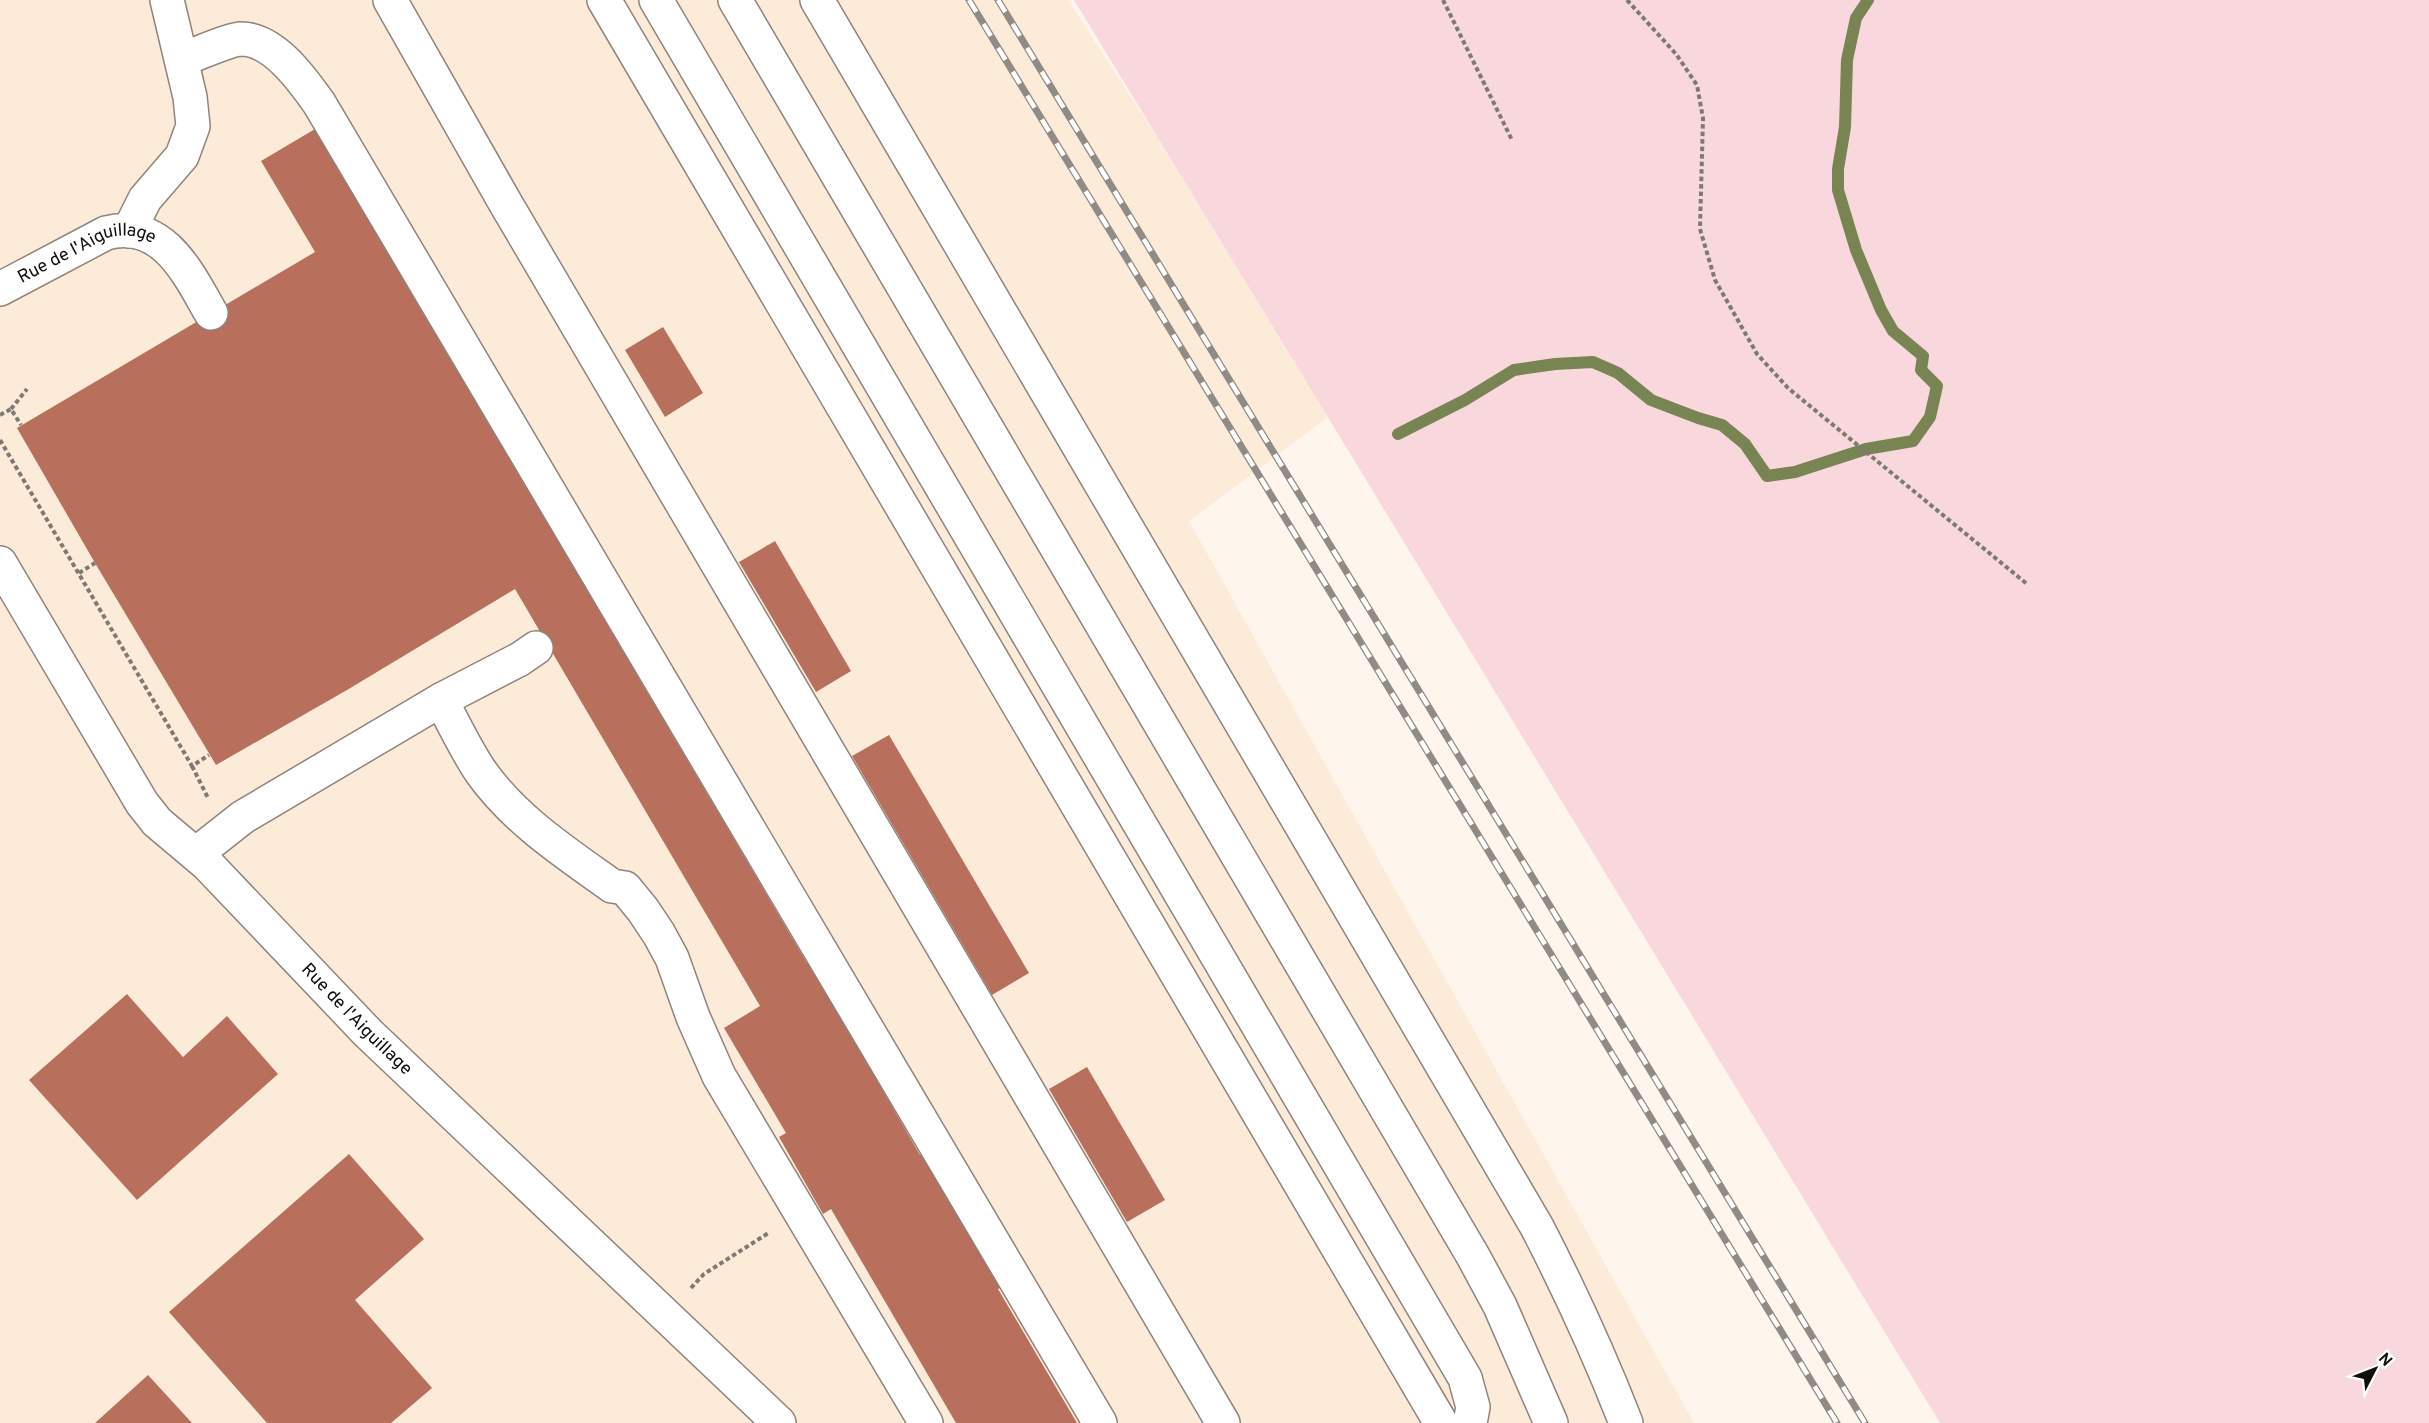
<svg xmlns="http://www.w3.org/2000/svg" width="2429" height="1423" viewBox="0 0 2429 1423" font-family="Overpass,sans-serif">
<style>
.built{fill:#fdebda}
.green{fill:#f9d8dd}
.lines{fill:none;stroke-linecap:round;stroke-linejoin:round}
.stream{stroke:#788451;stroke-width:12}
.building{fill:#b86f5b}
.minor-casing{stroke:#8f847a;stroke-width:36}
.path{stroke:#7f7973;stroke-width:4;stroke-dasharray:4.5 3;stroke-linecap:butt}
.minor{stroke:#fff;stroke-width:33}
.rail-casing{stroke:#918b85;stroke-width:7}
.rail{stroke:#fff;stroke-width:4.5;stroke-dasharray:14;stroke-linecap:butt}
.labels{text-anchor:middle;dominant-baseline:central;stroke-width:5;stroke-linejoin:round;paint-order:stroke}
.street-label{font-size:18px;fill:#120e0b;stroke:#fff}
</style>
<rect width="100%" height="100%" fill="#fef5ec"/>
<!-- built -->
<path class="built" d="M0,0H1068L1164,148L1328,417L1189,521L1694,1423H0Z"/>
<!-- green -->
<path class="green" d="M1074,0H2429V1423H1940Z"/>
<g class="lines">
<!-- stream -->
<path class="stream" d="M1398,434L1465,400L1514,370L1555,364L1593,362L1618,373L1651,400L1698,418L1722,425L1745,444L1767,476L1795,472L1866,449L1913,441L1930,417L1937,386L1921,370L1923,356L1893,331L1881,310L1856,250L1838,190V169L1845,127L1847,60L1856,18L1868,0"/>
</g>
<!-- building -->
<g class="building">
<path d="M315,129L807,963L816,957L883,1071L875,1077L920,1155L931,1149L1009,1283L998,1289L1077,1423H956L831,1209L823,1214L779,1137L786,1133L724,1028L760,1006L515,589L347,690L216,765L95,563L17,428L315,252L261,161Z"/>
<path d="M663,327L703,393L665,417L625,350Z"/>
<path d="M775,541L851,671L816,692L739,562Z"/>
<path d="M889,735L1029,973L992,995L852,756Z"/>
<path d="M127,994L183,1057L227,1016L278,1074L137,1200L29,1080Z"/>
<path d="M1087,1067L1165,1200L1127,1222L1049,1089Z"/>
<path d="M349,1154L424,1239L355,1300L432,1388L391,1423H267L169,1312Z"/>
<path d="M148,1375L192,1423H95Z"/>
</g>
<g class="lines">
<!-- minor casing -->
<g class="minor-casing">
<g id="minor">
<path d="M390,0L506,204L1223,1423"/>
<path d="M604,0L1441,1423"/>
<path d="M656,0L1465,1378L1473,1407L1470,1423"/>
<path d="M735,0L1473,1256L1500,1306L1551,1423"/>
<path d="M817,0L1537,1227C1570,1291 1600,1356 1626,1423"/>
<path d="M182,59C196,55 227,40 240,39C273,38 302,79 319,103L1100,1423"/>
<path d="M129,231L145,199L182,156L193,126L190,97L167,0"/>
<path id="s1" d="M0,289L106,233C163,218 188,273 211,313"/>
<path id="s2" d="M0,563L142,803L157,822L208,865L368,1033L779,1423"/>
<path d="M441,700C454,724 466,750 481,772C515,820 566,853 612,886L625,888L643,910L659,934L672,958L693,1017L719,1076L926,1423"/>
<path d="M196,854L243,817L441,700L520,659L536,648"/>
</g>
</g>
<!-- path -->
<g class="path">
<path d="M1443,0L1512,140"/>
<path d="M1627,0L1676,54L1697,85L1703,118L1700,229L1715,280L1757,354L1788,388L2027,584"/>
<path d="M11,409L27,389"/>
<path d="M0,415L11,409L21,425"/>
<path d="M0,440L192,766L209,755"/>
<path d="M79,573L95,563"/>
<path d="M192,766L208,798"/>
<path d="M691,1288L704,1274L770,1232"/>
</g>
<!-- minor -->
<use href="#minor" class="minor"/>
<!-- rail casing -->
<g class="rail-casing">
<g id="rail">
<path d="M969,0L1837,1423"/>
<path d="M998,0L1865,1423"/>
</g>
</g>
<!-- rail -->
<use href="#rail" class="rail"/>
</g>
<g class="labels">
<!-- street labels -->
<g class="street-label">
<text stroke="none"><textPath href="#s1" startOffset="96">Rue de l'Aiguillage</textPath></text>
<text stroke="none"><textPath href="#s2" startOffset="584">Rue de l'Aiguillage</textPath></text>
</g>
</g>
<!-- north arrow -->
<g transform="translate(2375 1369) rotate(48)" stroke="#ffffff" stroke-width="4.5" paint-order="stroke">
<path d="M0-4.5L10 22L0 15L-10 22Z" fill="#120e0b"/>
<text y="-9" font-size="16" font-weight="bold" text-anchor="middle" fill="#120e0b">N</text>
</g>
</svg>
